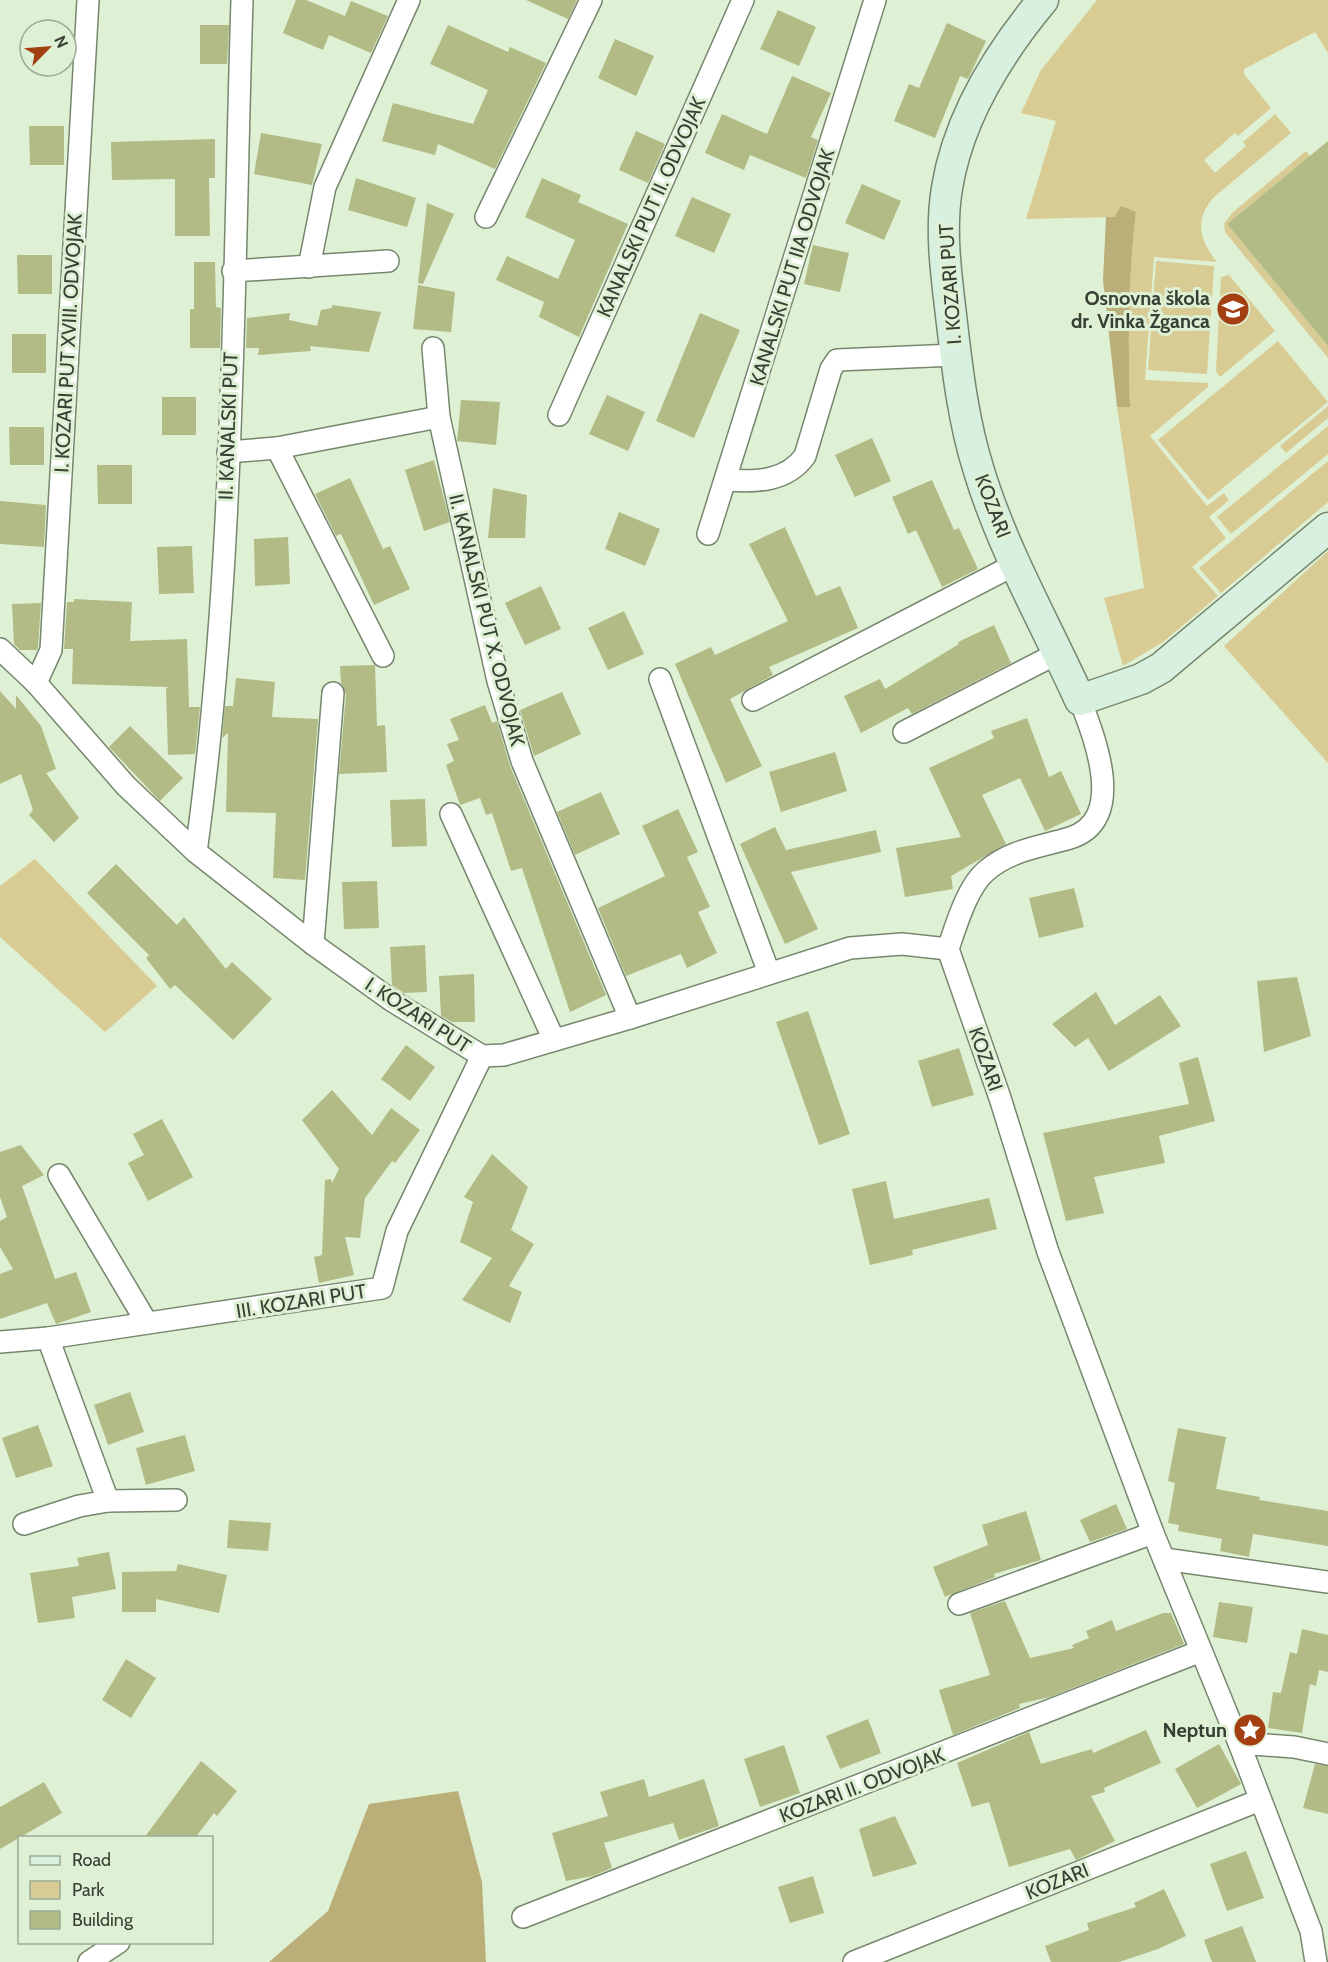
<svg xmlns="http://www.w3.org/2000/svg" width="1328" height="1962" viewBox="0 0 1328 1962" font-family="Cabin,sans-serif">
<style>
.green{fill:#d8cc94}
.forest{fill:#bbaf79}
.building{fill:#b2bb85}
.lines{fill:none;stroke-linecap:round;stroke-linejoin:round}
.street-casing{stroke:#76876e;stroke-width:24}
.secondary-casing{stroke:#76876e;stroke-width:33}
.street{stroke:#fff;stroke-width:21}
.secondary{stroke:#d8f0e0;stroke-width:30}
.labels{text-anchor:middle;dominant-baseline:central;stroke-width:6;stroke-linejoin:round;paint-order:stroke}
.street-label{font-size:20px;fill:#383f34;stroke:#dff1d5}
.poi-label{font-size:20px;font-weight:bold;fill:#383f34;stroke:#dff1d5;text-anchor:end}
</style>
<rect width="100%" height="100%" fill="#dff1d5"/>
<!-- green -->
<g class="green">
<path d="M1097,0H1328V53L1315,32L1244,69V74L1271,108L1238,136L1235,133L1204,160L1215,173L1246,146L1243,142L1275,114L1291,133L1214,197C1194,220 1199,240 1217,262L1154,257L1145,380L1208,383V387L1150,436L1207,506L1224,493L1229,500L1209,517L1226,538L1192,567L1218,596L1163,642L1123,666L1104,598L1144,588L1117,407H1130C1128,341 1128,278 1136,212L1115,217L1026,219L1056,121L1021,113L1041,70Z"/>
<path d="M1306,151L1310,156L1227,224L1328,346V358L1225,232L1224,224L1232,213Z"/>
<path d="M1156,261L1214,266L1207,374L1148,370Z"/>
<path d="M1229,275L1275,331L1220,377L1216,371L1221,277Z"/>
<path d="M1278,341L1328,402L1208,500L1158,440Z"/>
<path d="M1328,406V418L1286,453L1280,446Z"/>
<path d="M1328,426V454L1231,534L1217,517Z"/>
<path d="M1328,461V502L1221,593L1199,568Z"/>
<path d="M1328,551V763L1224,646Z"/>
<path d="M35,859L157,986L105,1032L0,937V886Z"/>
</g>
<!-- forest -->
<g class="forest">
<path d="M1121,206L1136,212C1128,278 1128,341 1130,407H1117L1103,280L1106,217H1115Z"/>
<path d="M458,1791L482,1882L486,1962H269L328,1911L369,1804Z"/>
</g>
<!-- building -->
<g class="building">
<path d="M296,0H306L345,16L351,1L388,16L371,53L329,35L323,50L283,33Z"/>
<path d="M526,0H577L568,19Z"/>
<path d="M778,10L816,27L799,66L760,49Z"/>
<path d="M947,23L986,41L968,79L960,76L935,138L894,121L909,84L919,88Z"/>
<path d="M200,25H229L227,64H200Z"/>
<path d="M448,25L508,52L510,47L546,63L495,169L438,144L435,155L382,141L393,103L473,124L488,90L430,64Z"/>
<path d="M615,39L654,56L636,96L598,78Z"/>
<path d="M792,76L831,93L811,137L818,140L806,178L750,155L744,170L705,153L722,114L767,134Z"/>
<path d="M29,126H64V165H30Z"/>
<path d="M636,131L665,144L648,183L619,170Z"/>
<path d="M261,133L322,144L312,185L254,174Z"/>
<path d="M215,139V178H209L210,236H175V179L112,180L111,142Z"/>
<path d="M1328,141V346L1227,224Z"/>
<path d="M356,178L416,198L407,227L348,210Z"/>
<path d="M542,178L581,195L578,202L628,224L579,337L539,317L544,302L496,280L507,256L558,279L575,240L525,217Z"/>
<path d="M862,184L901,201L884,240L845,223Z"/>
<path d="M692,197L731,214L714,253L675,236Z"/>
<path d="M427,203L454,214L423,284L418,283Z"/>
<path d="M813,245L849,253L840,292L804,284Z"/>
<path d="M17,255H52V294H18Z"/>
<path d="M194,262H215L216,307L221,308L220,348H190V309H194Z"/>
<path d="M418,285L455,292L451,332L413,329Z"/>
<path d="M332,305L381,312L369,352L310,346L311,351L258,355L259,348H246L247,318L290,313L289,320L317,326L321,310L332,308Z"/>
<path d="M700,313L740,330L694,438L656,421Z"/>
<rect x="12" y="334" width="34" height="39"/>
<path d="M607,395L645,412L628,451L589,434Z"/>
<rect x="162" y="397" width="34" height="38"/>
<path d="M461,400L500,402L496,445L457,441Z"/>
<path d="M9,427H44V465H10Z"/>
<path d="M872,438L891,481L855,497L835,455Z"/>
<path d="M434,460L450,522L424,531L405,470Z"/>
<path d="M97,465H132V504H98Z"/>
<path d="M350,478L383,549L390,546L410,589L374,605L341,534L336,536L315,494Z"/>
<path d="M932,480L954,530L959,528L978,569L942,587L916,530L908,534L892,497Z"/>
<path d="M493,488L527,495L525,538H488Z"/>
<path d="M0,501L46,505L44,547L0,544Z"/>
<path d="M619,512L660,529L645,566L605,549Z"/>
<path d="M785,527L816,596L840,586L858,628L769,667L773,675L730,699L762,766L726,783L675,664L711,647L715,655L788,621L749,544Z"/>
<path d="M288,537L290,584L255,586L254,539Z"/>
<path d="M192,546L194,593L159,594L157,547Z"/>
<path d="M541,586L561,629L525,645L505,603Z"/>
<path d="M74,599L132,602L130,641L187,639L189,707H200L195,754L168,755L166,689L168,687L72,684L73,649H64L67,602H74Z"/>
<path d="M41,603L38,647L37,650H20L14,644L12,604Z"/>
<path d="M624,611L644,654L608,670L588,628Z"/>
<path d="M994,625L1011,663L912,714L908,708L861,733L844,696L880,679L885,689L959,644L958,642Z"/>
<path d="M375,665L377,726L385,725L387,772L339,774L346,694L341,683L340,666Z"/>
<path d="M236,678L275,682L272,717L318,719L305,880L273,878L276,813L226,812L228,733L222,738L225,706H233Z"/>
<path d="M0,691L16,709V695L41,726L56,769L46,773L79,818L54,842L29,815L33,810L21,774L0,784Z"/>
<path d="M562,692L581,734L534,756L520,710Z"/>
<path d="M485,705L492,723L497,721L510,766L606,995L570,1012L522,868L511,871L492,813L486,815L480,798L460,805L446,765L454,761L447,744L459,740L450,719Z"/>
<path d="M1027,718L1049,777L1061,771L1081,814L1045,831L1020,778L982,795L1006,844L951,876L953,889L905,897L896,848L961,837L929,768L994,738L991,731Z"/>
<path d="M130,726L183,778L160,801L109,747Z"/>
<path d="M835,752L847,791L781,812L769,772Z"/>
<path d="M601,792L620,834L575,855L557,812Z"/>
<path d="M425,799L427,846L392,847L390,800Z"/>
<path d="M678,809L698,852L687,857L710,907L698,912L717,953L687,968L681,954L626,976L598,908L665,876L642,826Z"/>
<path d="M775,827L786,850L876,830L881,852L791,872L818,929L785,944L740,844Z"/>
<path d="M116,864L177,925L184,917L226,969L232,962L272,999L233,1040L175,985L170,989L146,958L149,955L87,893Z"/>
<path d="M377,881L379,928L344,929L342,882Z"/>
<path d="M1074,888L1084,927L1039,938L1029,898Z"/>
<path d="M425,945L427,992L404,993L392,985L390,947Z"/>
<path d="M474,974L475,1022H452L441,1016L439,976Z"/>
<path d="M1297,977L1311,1036L1264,1052L1257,981Z"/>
<path d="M1096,992L1115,1025L1160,995L1181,1026L1109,1071L1088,1038L1075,1047L1052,1024Z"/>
<path d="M808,1011L850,1134L819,1145L776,1022Z"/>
<path d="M406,1045L435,1067L410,1101L381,1079Z"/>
<path d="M959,1048L974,1095L932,1107L918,1061Z"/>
<path d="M1198,1057L1215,1121L1159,1136L1165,1163L1094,1177L1104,1213L1066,1221L1043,1133L1189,1104L1179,1063Z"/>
<path d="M332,1090L372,1135L391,1108L420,1130L395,1163L392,1161L365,1198L360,1238L345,1237L354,1275L319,1283L314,1257L322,1255L325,1180L331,1179L332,1183L339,1169L302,1120Z"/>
<path d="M162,1119L193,1177L148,1201L128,1163L144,1155L133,1134Z"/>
<path d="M21,1145L44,1175L22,1186L55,1279L76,1272L91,1312L56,1324L47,1303L0,1319V1274L13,1269L0,1247V1221L7,1217L0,1197V1152Z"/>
<path d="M492,1154L528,1187L511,1230L534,1244L509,1286L522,1292L510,1323L462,1300L492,1258L460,1242L473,1202L464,1197Z"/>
<path d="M886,1181L894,1219L989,1198L997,1229L912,1250L913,1255L870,1265L852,1189Z"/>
<path d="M130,1392L144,1432L108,1445L94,1405Z"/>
<path d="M38,1425L53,1466L16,1478L2,1438Z"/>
<path d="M1178,1428L1226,1437L1216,1489L1260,1497L1259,1500L1328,1511V1546L1253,1534L1249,1557L1220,1551L1222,1539L1178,1531L1179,1525L1168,1523L1175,1483L1168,1481Z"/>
<path d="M185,1435L195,1471L146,1485L136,1448Z"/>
<path d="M1116,1504L1127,1529L1090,1542L1080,1520Z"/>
<path d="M1026,1511L1041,1560L994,1574L995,1577L945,1597L933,1567L988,1545L982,1525Z"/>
<path d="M229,1520L271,1523L268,1551L227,1548Z"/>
<path d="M109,1552L116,1589L72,1597L75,1618L38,1623L30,1573L79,1566L77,1558Z"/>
<path d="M178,1564L227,1575L219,1613L156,1599V1612H122V1572L176,1571Z"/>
<path d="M1005,1601L1030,1658L1074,1648L1072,1645L1089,1638L1086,1631L1112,1620L1116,1631L1163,1613H1171L1184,1644L1050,1697L1019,1704L1020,1708L953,1735L939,1690L990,1675L970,1613Z"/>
<path d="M1219,1602L1253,1607L1247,1643L1213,1637Z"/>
<path d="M1302,1629L1328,1635V1672L1319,1670L1316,1686L1310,1684L1302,1733L1268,1728L1273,1692L1281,1693L1290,1652L1297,1654Z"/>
<path d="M126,1659L156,1678L131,1718L102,1700Z"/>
<path d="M868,1719L881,1753L840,1769L826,1736Z"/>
<path d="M1146,1730L1161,1763L1104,1788L1105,1792L1091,1796L1115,1841L1076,1860L1070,1849L1009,1867L989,1802L972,1807L957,1763L1029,1732L1041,1764L1092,1749L1093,1753Z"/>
<path d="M1219,1744L1241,1784L1197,1808L1175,1769Z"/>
<path d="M784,1745L800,1793L760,1807L744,1759Z"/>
<path d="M201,1761L237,1791L217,1816L214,1813L195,1838H144Z"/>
<path d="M1315,1764L1328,1766V1814L1303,1808Z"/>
<path d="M644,1779L649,1797L704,1779L719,1826L679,1840L673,1823L604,1843L612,1868L593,1876L566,1881L552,1833L608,1816L600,1792Z"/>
<path d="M44,1782L62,1813L0,1849V1807Z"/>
<path d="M895,1816L917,1864L873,1877L859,1829Z"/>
<path d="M1246,1851L1264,1898L1227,1911L1210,1864Z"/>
<path d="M813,1876L824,1913L790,1923L778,1887Z"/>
<path d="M1164,1889L1186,1936L1158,1949L1119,1962H1051L1045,1946L1089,1930L1087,1923L1136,1907L1134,1903Z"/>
<path d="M1242,1926L1256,1962H1212L1204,1940Z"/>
</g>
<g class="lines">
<!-- street casing -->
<g class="street-casing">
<g id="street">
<path d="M486,217L591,0"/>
<path d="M309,267L325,187L409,0"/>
<path d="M233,271L388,261"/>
<path d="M433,348L439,417L498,681L522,761L630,1018"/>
<path d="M559,415L743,0"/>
<path d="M277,448L383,656"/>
<path d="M228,452L277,448L439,417"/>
<path d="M727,480C756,482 786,482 805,456L831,369L837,360L955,355"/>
<path d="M708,534L875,0"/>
<path d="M0,649L36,683L126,786L196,852L313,944L391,1000L482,1056L504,1055L630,1018L850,948L902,944L948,949"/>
<path d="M660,679L769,973"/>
<path d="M36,683L51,650L88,0"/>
<path d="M753,700L1016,564"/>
<path d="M1080,700C1094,736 1128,820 1070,838C1040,847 1010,850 986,871C967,887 956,926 948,949L1000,1098L1048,1252L1153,1533L1239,1743L1311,1931L1316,1962"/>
<path d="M904,732L1058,653"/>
<path d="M451,814L554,1040"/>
<path d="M196,852C235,572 233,282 242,0"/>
<path d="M313,944L333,693"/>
<path d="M59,1175L147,1323"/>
<path d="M48,1338L108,1501"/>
<path d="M0,1342L48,1338L382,1288L397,1231L482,1056"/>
<path d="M24,1524L79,1506L108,1501L176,1500"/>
<path d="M1164,1559L1328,1582"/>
<path d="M959,1604L1153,1533"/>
<path d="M1239,1743L1294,1747L1328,1754"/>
<path d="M523,1917L1201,1651"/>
<path d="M89,1962L119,1942"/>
<path d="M854,1962L1260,1800"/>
</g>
</g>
<!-- secondary casing -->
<g class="secondary-casing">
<path id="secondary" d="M1043,0C999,53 958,119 947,188C940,230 946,273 951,315C957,367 963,421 979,471C1003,550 1046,625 1080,700L1141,679L1161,668L1328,528"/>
</g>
<!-- street -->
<use href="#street" class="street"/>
<!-- secondary -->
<use href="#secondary" class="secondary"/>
</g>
<!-- icons -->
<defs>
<g id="school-disc" transform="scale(1.725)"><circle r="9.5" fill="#a33f10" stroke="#dff1d5"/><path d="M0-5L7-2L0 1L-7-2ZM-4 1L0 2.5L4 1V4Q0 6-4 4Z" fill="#fff"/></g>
<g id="sight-disc" transform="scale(1.725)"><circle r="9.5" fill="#a33f10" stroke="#dff1d5"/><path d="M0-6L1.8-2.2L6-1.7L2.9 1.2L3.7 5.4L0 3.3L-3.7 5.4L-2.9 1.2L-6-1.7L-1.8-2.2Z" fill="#fff"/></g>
</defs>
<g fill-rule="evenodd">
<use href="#school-disc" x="1233" y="309"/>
<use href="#sight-disc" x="1250" y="1730"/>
</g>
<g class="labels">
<!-- street labels -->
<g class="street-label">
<text transform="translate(651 207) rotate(-66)">KANALSKI PUT II. ODVOJAK</text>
<text transform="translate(792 267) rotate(-73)">KANALSKI PUT IIA ODVOJAK</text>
<text transform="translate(950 284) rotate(-94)">I. KOZARI PUT</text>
<text transform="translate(68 343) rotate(-87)">I. KOZARI PUT XVIII. ODVOJAK</text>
<text transform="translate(228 426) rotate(-88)">II. KANALSKI PUT</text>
<text transform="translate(993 506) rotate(69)">KOZARI</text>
<text transform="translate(487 620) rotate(76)">II. KANALSKI PUT X. ODVOJAK</text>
<text transform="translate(418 1015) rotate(33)">I. KOZARI PUT</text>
<text transform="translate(986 1059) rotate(71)">KOZARI</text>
<text transform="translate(301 1301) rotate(-9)">III. KOZARI PUT</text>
<text transform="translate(862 1785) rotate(-21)">KOZARI II. ODVOJAK</text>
<text transform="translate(1057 1881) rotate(-22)">KOZARI</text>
</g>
<!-- poi labels -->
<g class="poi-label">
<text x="1210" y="298">Osnovna škola<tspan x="1210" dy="23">dr. Vinka Žganca</tspan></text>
<text x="1227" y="1730">Neptun</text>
</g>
</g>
<!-- legend -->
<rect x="18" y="1836" width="195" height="108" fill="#dff1d5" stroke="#9caa95" stroke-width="1.5"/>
<rect x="30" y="1856" width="30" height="9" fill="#d8f0e0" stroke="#9caa95" stroke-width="1.5"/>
<text x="72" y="1866" font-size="18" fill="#383f34">Road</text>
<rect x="30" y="1881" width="30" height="18" fill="#d8cc94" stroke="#9caa95" stroke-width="1.5"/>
<text x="72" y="1896" font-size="18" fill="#383f34">Park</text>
<rect x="30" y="1911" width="30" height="18" fill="#b2bb85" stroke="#9caa95" stroke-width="1.5"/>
<text x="72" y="1926" font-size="18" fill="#383f34">Building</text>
<!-- north arrow -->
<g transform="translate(48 48) rotate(65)"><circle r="28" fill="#dff1d5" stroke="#9caa95" stroke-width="1.5"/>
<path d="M0-4.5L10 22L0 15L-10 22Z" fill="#a33f10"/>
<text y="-9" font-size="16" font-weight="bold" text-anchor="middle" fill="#383f34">N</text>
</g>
</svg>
